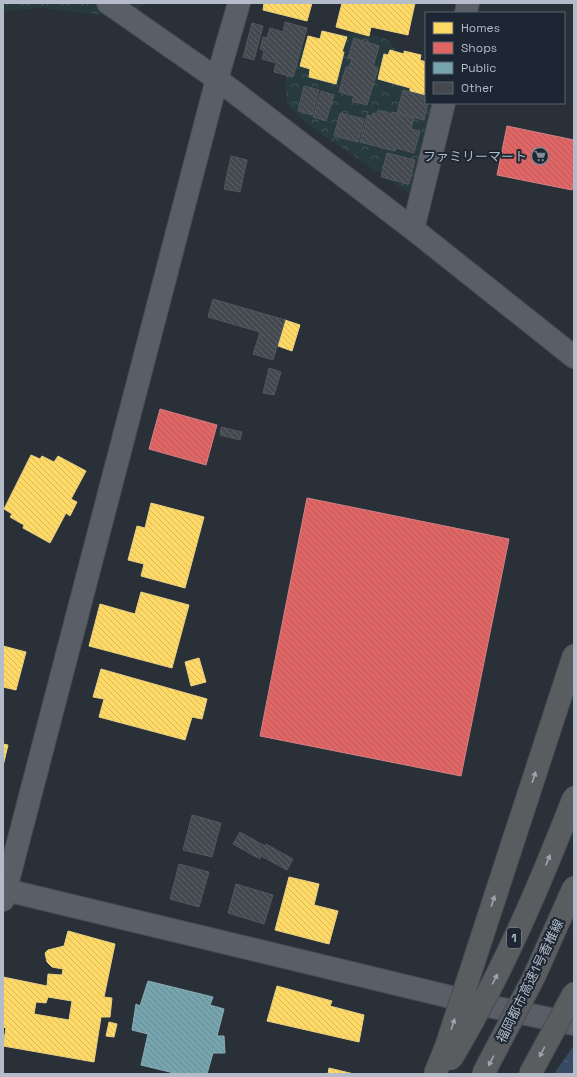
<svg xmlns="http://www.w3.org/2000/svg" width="577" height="1077" viewBox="0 0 577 1077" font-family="'Space Grotesk','Noto Sans JP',sans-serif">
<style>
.forest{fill:url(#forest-crowns)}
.water{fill:url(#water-ripples)}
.homes{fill:url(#homes-back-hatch);stroke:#e8d084;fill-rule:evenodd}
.shops{fill:url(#shops-back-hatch);stroke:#d38084}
.public{fill:url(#public-back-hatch);stroke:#89acb7}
.building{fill:url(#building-back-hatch);stroke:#52575f}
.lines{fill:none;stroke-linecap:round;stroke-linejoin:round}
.minor-casing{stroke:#484c53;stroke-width:24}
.tertiary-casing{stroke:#484c53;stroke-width:24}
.minor{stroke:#5a5e66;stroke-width:22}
.tertiary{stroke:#5a5e66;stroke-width:22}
.motorway-bridge-casing{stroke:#474c53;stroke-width:24;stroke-linecap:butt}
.motorway-bridge{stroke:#5a5d60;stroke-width:22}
.oneway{fill:#9ea4af}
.labels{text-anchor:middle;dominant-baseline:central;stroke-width:4;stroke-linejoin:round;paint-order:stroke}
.shield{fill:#1d2633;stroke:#878f9c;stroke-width:1}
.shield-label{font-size:12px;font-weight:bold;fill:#b4bcc9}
.poi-label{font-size:13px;fill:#b4bcc9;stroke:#1d2633;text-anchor:end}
.street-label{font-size:13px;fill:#b4bcc9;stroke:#1d2633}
</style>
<defs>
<pattern id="forest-crowns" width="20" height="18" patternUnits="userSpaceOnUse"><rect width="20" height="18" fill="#273a3e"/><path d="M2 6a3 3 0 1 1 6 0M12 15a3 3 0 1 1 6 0" fill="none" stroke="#445559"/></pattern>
<pattern id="water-ripples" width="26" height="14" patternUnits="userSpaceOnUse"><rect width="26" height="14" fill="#384963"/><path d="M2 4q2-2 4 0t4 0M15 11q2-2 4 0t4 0" fill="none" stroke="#526178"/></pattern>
<pattern id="homes-back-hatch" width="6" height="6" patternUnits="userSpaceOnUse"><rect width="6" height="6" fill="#ffd966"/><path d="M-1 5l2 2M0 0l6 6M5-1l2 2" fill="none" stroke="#d7b95e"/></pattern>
<pattern id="shops-back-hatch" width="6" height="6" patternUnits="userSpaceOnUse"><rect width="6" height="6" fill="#e06666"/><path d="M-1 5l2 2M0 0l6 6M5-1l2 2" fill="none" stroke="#b65a5c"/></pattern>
<pattern id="public-back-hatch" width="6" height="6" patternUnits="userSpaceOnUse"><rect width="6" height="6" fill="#76a5af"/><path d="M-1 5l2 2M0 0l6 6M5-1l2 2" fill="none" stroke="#668a92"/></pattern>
<pattern id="building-back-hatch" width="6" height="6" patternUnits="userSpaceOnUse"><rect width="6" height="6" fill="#444950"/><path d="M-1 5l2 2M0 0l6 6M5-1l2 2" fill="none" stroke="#5d6168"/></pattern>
</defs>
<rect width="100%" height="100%" fill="#2a3038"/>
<!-- forest -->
<g class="forest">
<path d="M3,3H144L138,10L121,17L41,8L9,11L3,13Z"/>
<path d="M335,34C351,34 369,32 384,38C396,43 418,87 426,99V103H428L438,120L416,198L308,125L287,104L285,73L294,55L312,40Z"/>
</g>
<!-- water -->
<path class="water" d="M574,1045V1074H554Z"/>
<!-- homes -->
<g class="homes">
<path d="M264,3H312L307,21L263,10Z"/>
<path d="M342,3H415L408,35L371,27L369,36L336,27Z"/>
<path d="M322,31L347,37L342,52H344L336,84L309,77L310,69L300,66L308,36L320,39Z"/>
<path d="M390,50L404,54V51L421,55L420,60L426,62V93L425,95L410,91V88L378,79L384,54L388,55Z"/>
<path d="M285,320L300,325L292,351L278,346Z"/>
<path d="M31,455L40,459L42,456L54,462L58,456L86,471L71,499L77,502L70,516L66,513L50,543L23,528L24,525L10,517L12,514L4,509Z"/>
<path d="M151,503L204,517L185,588L141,576L144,564L128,560L137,526L145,528Z"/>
<path d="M141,592L189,605L172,668L89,646L100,604L135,614Z"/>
<path d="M3,646L26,652L16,690L3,687Z"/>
<path d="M199,658L206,682L191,686L185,662Z"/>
<path d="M101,669L207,699L202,719L192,717L185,740L99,717L104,699L93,697Z"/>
<path d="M3,744L8,745L3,766Z"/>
<path d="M289,877L319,884L314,905L338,911L329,944L275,930Z"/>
<path d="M68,931L115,944L104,997L112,998L110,1017H101L94,1062L3,1046L6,1028L3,1027V977L47,986L48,974L62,975L63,969L52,967L47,962L45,953L48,950L64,946ZM48,997L72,1001L69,1020L34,1014L36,1002L46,1003Z"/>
<path d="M277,986L332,1001L330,1006L364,1015L359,1042L267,1021Z"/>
<path d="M109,1022L117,1024L114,1037L106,1036Z"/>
<path d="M329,1068L354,1074H328Z"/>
</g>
<!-- shops -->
<g class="shops">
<path d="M507,126L574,140V180L572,190L497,175Z"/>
<path d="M160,409L217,425L206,465L149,449Z"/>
<path d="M307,498L509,539L461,776L260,736Z"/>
</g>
<!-- public -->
<path class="public" d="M148,981L213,997L210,1005L224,1009L217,1036H224L225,1053H213L207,1074H178L141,1065L148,1034L132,1030L136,1004L140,1006Z"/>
<!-- building -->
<g class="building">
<path d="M285,22L307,28L293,77L274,72L276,63L262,59L264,51L260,49L263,37L267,38L270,28L283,32Z"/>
<path d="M252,23L263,26L254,60L243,57Z"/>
<path d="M354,38L379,46L373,67L378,69L367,105L352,101L354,96L339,92L346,67H349L352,59L348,58Z"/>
<path d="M304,86L319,90L312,115L298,111Z"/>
<path d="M403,90L426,96V103H428L424,120L397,113Z"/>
<path d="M321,91L334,95L326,121L313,117Z"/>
<path d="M378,110L392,114V112L414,117L411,129L420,131L414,153L396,148L395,151L360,142L367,115L372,116L373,113L377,114Z"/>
<path d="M340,113L364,119L358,142L334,136Z"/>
<path d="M387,153L415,160L409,184L381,177Z"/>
<path d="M231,156L247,160L240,192L224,189Z"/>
<path d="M213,299L285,320L273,360L253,354L260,332L208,317Z"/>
<path d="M269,368L281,372L274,395L263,393Z"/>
<path d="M221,427L242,432L240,440L220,435Z"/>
<path d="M192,815L221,823L212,857L183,850Z"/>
<path d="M240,832L265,846L266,844L293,859L287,870L261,856L260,859L233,844Z"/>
<path d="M179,864L209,872L199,907L170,899Z"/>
<path d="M236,884L273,895L264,924L228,913Z"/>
</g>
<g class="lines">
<!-- minor casing -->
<g class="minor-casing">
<g id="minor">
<path d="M466,13L468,3"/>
<path d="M413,229L444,103"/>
<path d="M3,900L217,79L239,3"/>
</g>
</g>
<!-- tertiary casing -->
<g class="tertiary-casing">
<g id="tertiary">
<path d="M108,3L217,79L413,229L574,357"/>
<path d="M6,890L488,1006L574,1024"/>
</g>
</g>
<!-- minor -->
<use href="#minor" class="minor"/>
<!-- tertiary -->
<use href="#tertiary" class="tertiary"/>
<!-- motorway-bridge casing -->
<g class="motorway-bridge-casing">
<g id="motorway-bridge">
<path d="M451,1059C501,976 539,887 574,797"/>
<path d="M435,1074L446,1047L574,655"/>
<path d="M483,1074L534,977L574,887"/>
<path d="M530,1074L574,993"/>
</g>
</g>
<!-- motorway-bridge -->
<use href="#motorway-bridge" class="motorway-bridge"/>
</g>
<!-- one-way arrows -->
<defs><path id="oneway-solid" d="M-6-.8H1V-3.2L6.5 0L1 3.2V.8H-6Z"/></defs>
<g class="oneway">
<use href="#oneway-solid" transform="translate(534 777) rotate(-72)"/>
<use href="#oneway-solid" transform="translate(548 860) rotate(-67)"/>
<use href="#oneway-solid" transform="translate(493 901) rotate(-72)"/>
<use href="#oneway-solid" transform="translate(495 979) rotate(-63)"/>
<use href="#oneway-solid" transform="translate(453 1024) rotate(-72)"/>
<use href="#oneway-solid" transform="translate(542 1052) rotate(118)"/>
<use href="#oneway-solid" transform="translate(491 1061) rotate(118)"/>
</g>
<!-- icons -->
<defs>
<g id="supermarket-ring" transform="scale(0.9)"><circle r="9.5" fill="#1d2633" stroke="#848b96" stroke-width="1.5"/><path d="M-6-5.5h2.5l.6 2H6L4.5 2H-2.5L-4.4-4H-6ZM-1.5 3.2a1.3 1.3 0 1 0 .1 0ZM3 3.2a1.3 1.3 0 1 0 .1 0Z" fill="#848b96"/></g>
</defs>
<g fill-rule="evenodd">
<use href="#supermarket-ring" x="540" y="156"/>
</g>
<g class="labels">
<!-- shield labels -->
<rect class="shield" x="507" y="928" width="14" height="20" rx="3"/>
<g class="shield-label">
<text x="514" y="938">1</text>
</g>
<!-- poi labels -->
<g class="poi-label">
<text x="527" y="156">ファミリーマート</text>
</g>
<!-- street labels -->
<g class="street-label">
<text transform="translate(530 981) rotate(-64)">福岡都市高速1号香椎線</text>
</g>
</g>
<!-- border -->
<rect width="577" height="1077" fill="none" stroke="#b4bcc9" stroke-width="8"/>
<!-- legend -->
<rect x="425" y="12" width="140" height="92" fill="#1d2633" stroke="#59626f"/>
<rect x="433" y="22" width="20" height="12" fill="#ffd966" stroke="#59626f"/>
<text x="461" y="32" font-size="12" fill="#b4bcc9">Homes</text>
<rect x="433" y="42" width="20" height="12" fill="#e06666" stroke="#59626f"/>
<text x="461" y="52" font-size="12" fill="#b4bcc9">Shops</text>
<rect x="433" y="62" width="20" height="12" fill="#76a5af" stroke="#59626f"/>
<text x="461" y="72" font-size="12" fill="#b4bcc9">Public</text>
<rect x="433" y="82" width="20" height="12" fill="#444950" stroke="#59626f"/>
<text x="461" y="92" font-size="12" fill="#b4bcc9">Other</text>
</svg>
